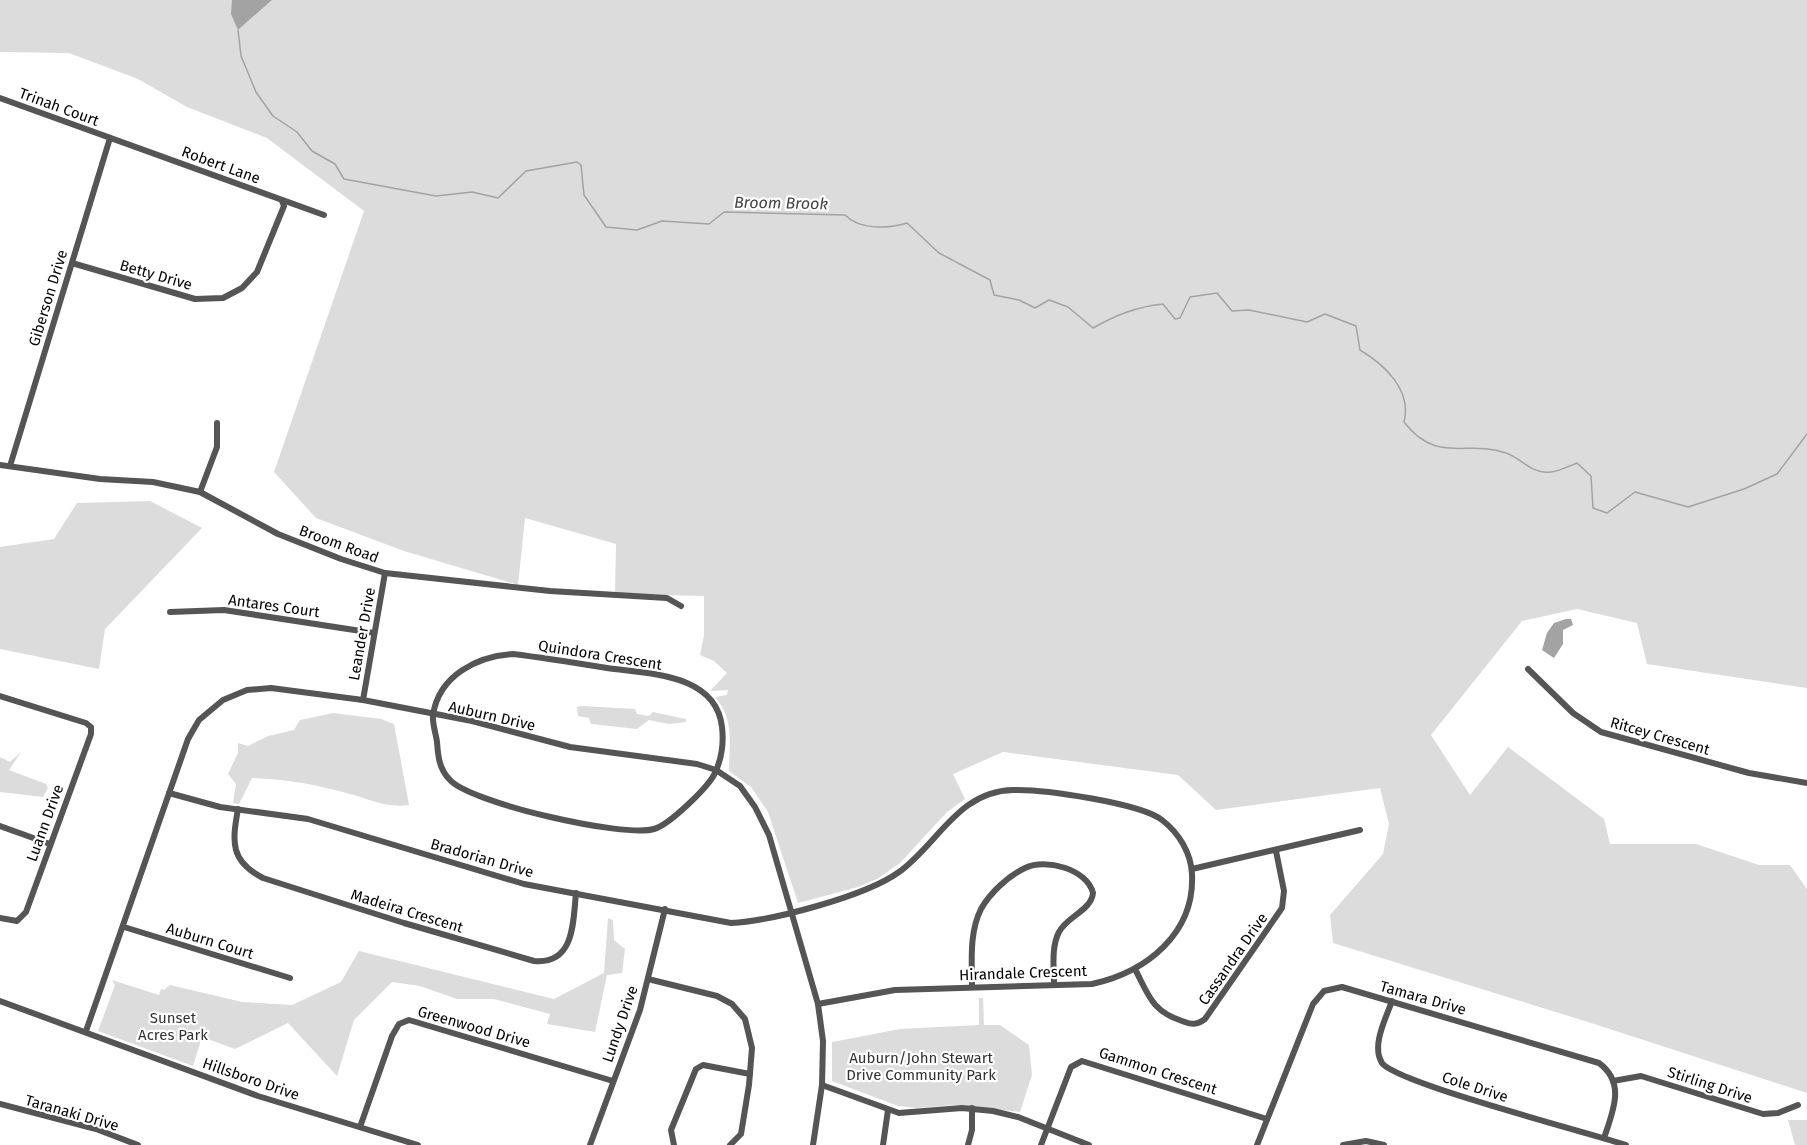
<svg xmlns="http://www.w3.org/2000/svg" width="1807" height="1145" viewBox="0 0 1807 1145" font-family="'Fira Sans',sans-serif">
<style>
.green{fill:#dcdcdc}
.water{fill:#a3a3a3}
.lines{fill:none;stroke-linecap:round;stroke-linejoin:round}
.stream{stroke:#a3a3a3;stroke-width:1.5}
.street{stroke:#555;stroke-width:6}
.labels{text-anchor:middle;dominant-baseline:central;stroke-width:4.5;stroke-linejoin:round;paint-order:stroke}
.street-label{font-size:15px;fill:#000;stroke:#fff}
.park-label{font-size:15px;fill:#333;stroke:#fff}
.water-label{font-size:16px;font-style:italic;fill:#444;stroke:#fff}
</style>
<rect width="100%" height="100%" fill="#fff"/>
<!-- green -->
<g class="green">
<path d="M0,0H234L238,30L272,0H1807V688L1647,664L1637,623L1577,609L1522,621L1431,735L1470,795L1508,747L1604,819L1610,844H1696L1759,865H1790L1807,889V1093L1588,1022L1333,943L1330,915L1383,854L1389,824L1380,788L1216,810L1178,775L1003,752L953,774L965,799L947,812L900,863L877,879L858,887L798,903L768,812L751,787L729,771C729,742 735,721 715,697L727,695L728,690L710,691L727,673L714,661L700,655L704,635V596L615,594L616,544L525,518L518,585L404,551L316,518L274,472L364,211L267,138L187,107L138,79L69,53L0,52Z"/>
<path d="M150,501L202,528L105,629L99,669L0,649V547L54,539L77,503Z"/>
<path d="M582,706L635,709L637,714L649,716L653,712L686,719V722L669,724L649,720L637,729L591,724L589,718L578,716L577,707Z"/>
<path d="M333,713L381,719L394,724L409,805C385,808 373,800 350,794C318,785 285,779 252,778L239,804L233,803L236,784L228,774L238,753V743L248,746L268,736L294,730L300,720Z"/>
<path d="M21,752L9,770L46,784L48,788L43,797L0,792V757L10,762Z"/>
<path d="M608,918L613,920L614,940L625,949L622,973L607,975L595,1032L547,1024L550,1014L494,999H457L420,986L392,982L354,1020L337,1076L288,1023L235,1049L202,1037L193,1066L98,1031L115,985L112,980L159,995L161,989L164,990L170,985L242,1002L292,1005L341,982L359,951L554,999L604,973Z"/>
<path d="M979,998H983L984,1025H1000L1029,1045L1032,1075L1020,1112L954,1105L917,1108L898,1106L832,1081V1042L900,1029L979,1025Z"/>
<path d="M1788,1120H1807V1145H1795Z"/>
</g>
<!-- water -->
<g class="water">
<path d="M232,0H272L238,30L231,14Z"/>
<path d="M1566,619H1571L1573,625L1563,630V644L1554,658L1542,650L1547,633L1554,623Z"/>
</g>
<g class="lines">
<!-- stream -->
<path class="stream" d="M238,30L241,56L256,92L273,116L297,132L312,151L335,164L344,179L436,196L472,192L498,198L526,171L577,162L581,165L584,195L606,227L637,230L662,221L709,224L724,212L845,215C860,230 888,229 907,223L939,253L990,280L994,295L1019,300L1035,308L1049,300L1068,307L1093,328C1116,315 1136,307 1163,304L1175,319L1180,318L1190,297L1217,293L1232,311L1249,310L1307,322L1325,314L1356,326L1360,350C1385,365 1412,390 1404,422C1437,465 1467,439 1506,453C1521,458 1533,475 1551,472C1560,471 1569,466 1577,463L1591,476L1593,508L1607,513L1635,492L1688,507L1744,489L1777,474L1807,434"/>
<!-- street -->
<g class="street">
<path d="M0,98L324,215"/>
<path d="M72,263L195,299L223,298L242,288L257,272L284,206L282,201"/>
<path d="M0,465L100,479L153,482L200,492L278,534L341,559L385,573L550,591L667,598L681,606"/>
<path d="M10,466L110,138"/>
<path d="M200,492L217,447V423"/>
<path d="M170,612L224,610L374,633"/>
<path d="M513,654C545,658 576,663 607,668C648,674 716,673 722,727C724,744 722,759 714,775C706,789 669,825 654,829C623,838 471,803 450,780C439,769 438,756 437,742C436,734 432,723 433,715C439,675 478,656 513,654Z"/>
<path d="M1528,669L1573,713L1601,732L1749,773L1807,783"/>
<path d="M0,696L86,723L91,727V734L26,912L17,921L0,918"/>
<path d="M363,700L385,573"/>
<path d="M169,793L220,807L308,819L524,884L731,923C772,921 866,896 899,872C938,844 958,791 1013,790C1043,789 1140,803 1162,820C1179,833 1191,853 1192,874C1195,933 1147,972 1092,984L895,990L818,1004"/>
<path d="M238,809C232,842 230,861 263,878L404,923L534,961C575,965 573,921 576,893"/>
<path d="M0,826L50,844"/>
<path d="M1192,869L1360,830"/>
<path d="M124,927L290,978"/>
<path d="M1135,969C1149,996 1152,1011 1182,1021C1192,1025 1197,1025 1205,1019L1282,908L1284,891L1276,851"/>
<path d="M648,979L717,996L732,1004L745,1019L752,1048L749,1085L741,1134L730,1145"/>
<path d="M972,987C972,961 969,933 981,909C990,893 1008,876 1025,868C1046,858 1087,869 1093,893C1091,911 1067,916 1059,932C1051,947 1054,968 1054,985"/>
<path d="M0,1001L258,1096L418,1145"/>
<path d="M1392,1001C1386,1018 1371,1046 1382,1063C1396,1083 1590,1133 1626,1145"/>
<path d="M86,1031L188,739L199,720L223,700L247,690L271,688L363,700L472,721L570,747L697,764L716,770L740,786L755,807L769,835L818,1004L823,1041L822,1085L813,1145"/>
<path d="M1613,1081L1641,1076L1763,1114L1778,1113L1798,1105"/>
<path d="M822,1085L899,1113L962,1108L993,1111L1018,1117L1089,1145"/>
<path d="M0,1104L96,1129L138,1145"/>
<path d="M360,1127L392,1036L399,1024L409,1020L613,1081"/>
<path d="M590,1145L640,1010L665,909"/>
<path d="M674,1145L671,1130L696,1069L703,1065L750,1074"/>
<path d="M883,1145L888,1110"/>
<path d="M968,1145L972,1130V1108"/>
<path d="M1041,1145L1071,1067L1082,1061L1267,1119"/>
<path d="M1257,1145L1313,1004L1324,991L1342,987L1599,1063C1626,1083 1613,1111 1604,1138"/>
<path d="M1343,1145L1366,1141L1384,1145"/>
</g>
</g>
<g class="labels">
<!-- street labels -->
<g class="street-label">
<text transform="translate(59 107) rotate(20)">Trinah Court</text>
<text transform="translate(221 165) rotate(20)">Robert Lane</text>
<text transform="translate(156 275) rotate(16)">Betty Drive</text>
<text transform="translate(48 298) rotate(-73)">Giberson Drive</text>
<text transform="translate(339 544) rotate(20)">Broom Road</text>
<text transform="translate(274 606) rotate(8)">Antares Court</text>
<text transform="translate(362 634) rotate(-80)">Leander Drive</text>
<text transform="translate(600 655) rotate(9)">Quindora Crescent</text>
<text transform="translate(492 716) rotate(13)">Auburn Drive</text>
<text transform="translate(1660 736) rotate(16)">Ritcey Crescent</text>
<text transform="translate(45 823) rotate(-70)">Luann Drive</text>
<text transform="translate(482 858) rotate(16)">Bradorian Drive</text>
<text transform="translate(407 911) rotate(17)">Madeira Crescent</text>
<text transform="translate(210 941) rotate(17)">Auburn Court</text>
<text transform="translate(1233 959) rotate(-55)">Cassandra Drive</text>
<text transform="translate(1023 973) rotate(-2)">Hirandale Crescent</text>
<text transform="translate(1423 998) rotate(16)">Tamara Drive</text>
<text transform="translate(620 1024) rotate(-71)">Lundy Drive</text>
<text transform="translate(474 1027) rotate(16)">Greenwood Drive</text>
<text transform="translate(1158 1071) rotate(18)">Gammon Crescent</text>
<text transform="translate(251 1079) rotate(19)">Hillsboro Drive</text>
<text transform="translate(1710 1085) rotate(18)">Stirling Drive</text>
<text transform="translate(1475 1087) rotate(18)">Cole Drive</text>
<text transform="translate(72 1113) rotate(16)">Taranaki Drive</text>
</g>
<!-- park labels -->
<g class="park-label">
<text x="173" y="1018">Sunset<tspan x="173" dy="17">Acres Park</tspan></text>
<text x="921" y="1058">Auburn/John Stewart<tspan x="921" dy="17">Drive Community Park</tspan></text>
</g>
<!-- water labels -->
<g class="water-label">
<text transform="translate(781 203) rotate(1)">Broom Brook</text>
</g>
</g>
</svg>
